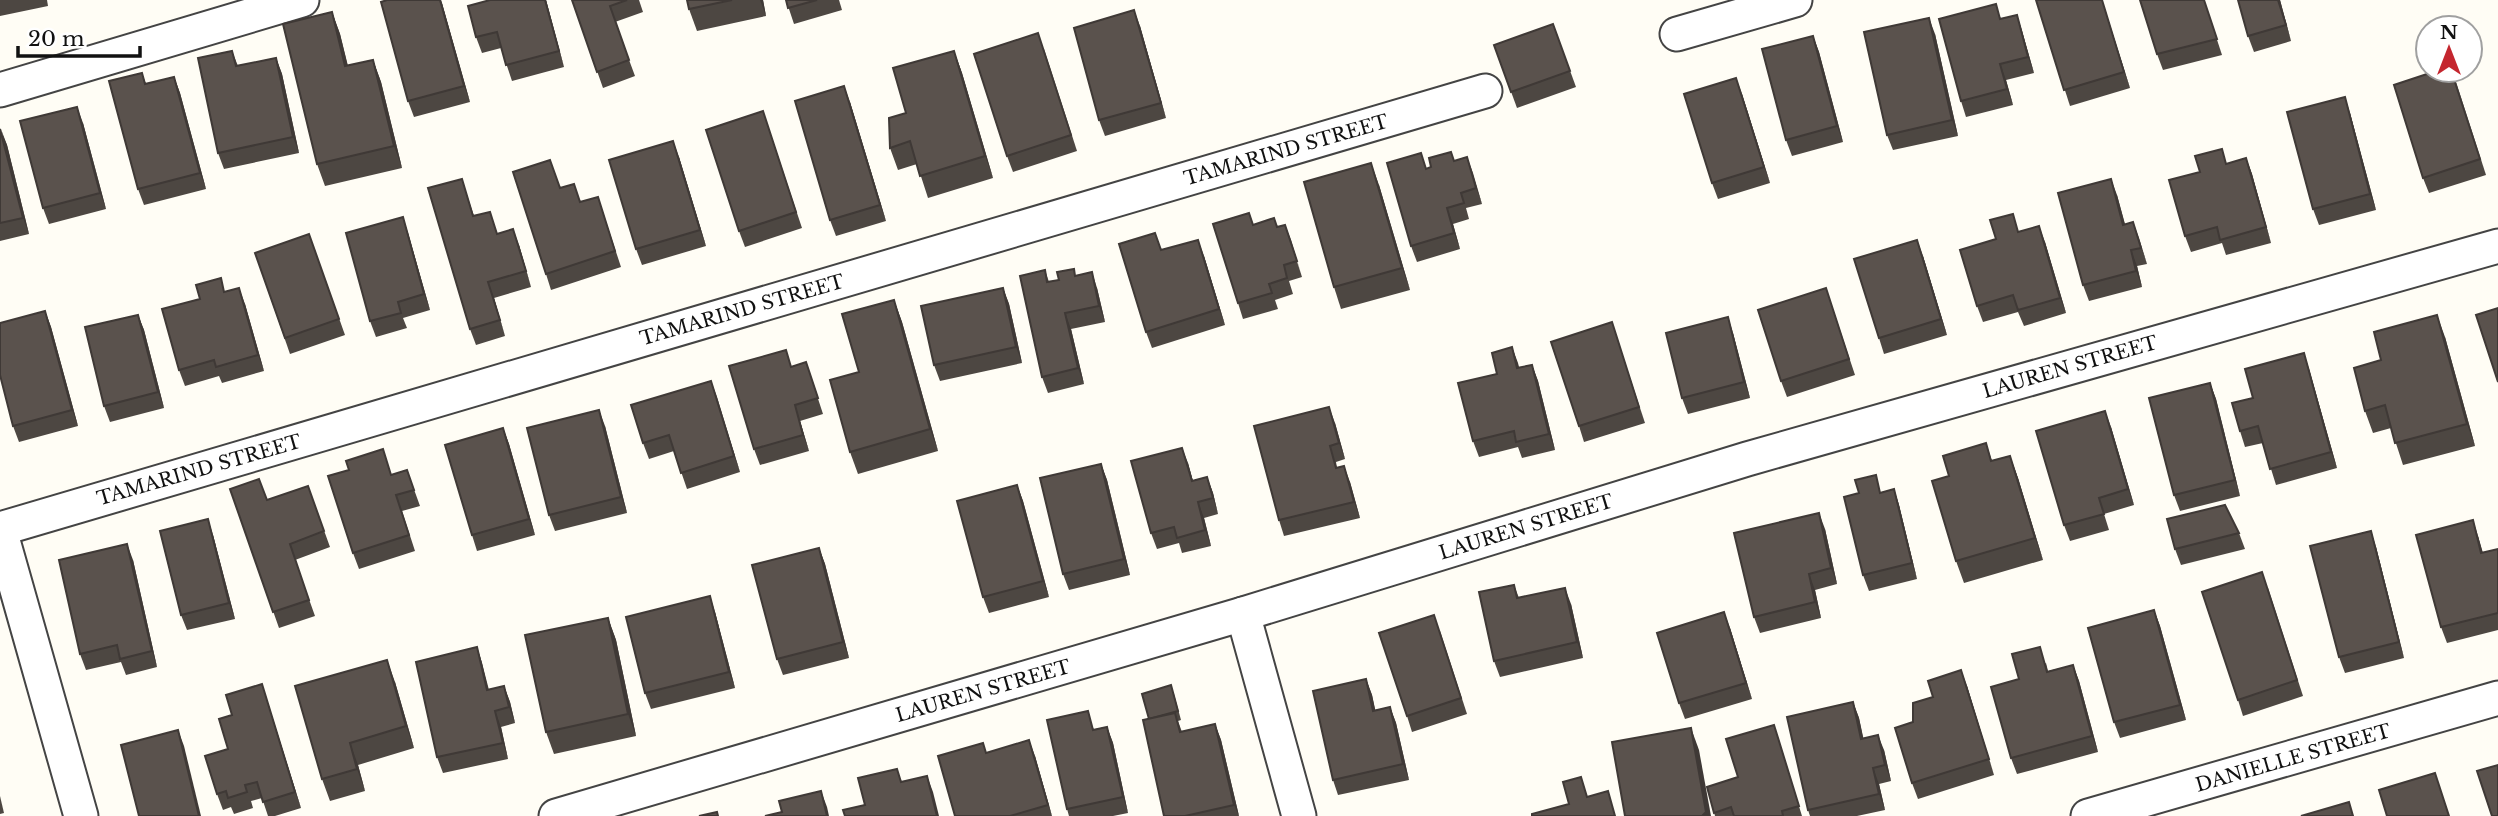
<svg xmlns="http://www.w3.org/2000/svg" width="2498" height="816" viewBox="0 0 2498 816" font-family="'Libre Baskerville',serif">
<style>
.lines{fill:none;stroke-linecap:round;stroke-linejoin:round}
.minor-casing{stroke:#444;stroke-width:37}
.minor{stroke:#fff;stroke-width:33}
.wall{fill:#4d4742}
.shaded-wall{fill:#3f3936}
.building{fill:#5a524d;stroke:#3f3936;stroke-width:2}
.labels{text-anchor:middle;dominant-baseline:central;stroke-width:7;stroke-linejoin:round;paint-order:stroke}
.street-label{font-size:19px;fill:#111;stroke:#fff}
</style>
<rect width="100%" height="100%" fill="#fffdf5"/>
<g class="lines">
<!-- minor casing -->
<g class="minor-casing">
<g id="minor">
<path d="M1677,34L1795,0"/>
<path d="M0,90L302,0"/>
<path d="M0,529L1485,91"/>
<path d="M0,530L81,816"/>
<path d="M1243,614L1299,816"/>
<path d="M556,816L1243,614L1747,459L2498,246"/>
<path d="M2088,816L2498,698"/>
</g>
</g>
<!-- minor -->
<use href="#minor" class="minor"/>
</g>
<!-- wall -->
<g class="wall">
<path d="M0,0H47L48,6L0,16Z"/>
<path d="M441,0L470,102L414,117L408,101Z"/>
<path d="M490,0H546L564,67L512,81L501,48L482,53L476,37Z"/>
<path d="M572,0H639L643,12L615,22L635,76L603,88Z"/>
<path d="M687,0H763L766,16L697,31L689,9Z"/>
<path d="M786,0H839L842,10L794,24Z"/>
<path d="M2036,0H2102L2130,88L2070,106Z"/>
<path d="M2204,0L2222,55L2163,70L2157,54Z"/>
<path d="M2238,0H2280L2291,41L2254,52L2248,36Z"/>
<path d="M332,12L340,34L348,66L373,60L381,82L402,168L325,186L317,164Z"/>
<path d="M2017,15L2022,31L2034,73L2006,80L2013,105L1966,117L1961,101L2002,19Z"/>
<path d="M1553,24L1576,87L1517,108L1494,45Z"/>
<path d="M1140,26L1166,118L1105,136L1099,120Z"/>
<path d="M1935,34L1958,136L1893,150L1887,135Z"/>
<path d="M1813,36L1819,52L1843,142L1792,156L1786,140Z"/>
<path d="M1044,49L1077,151L1013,172L1007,156Z"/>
<path d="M232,51L238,66L276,58L282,74L299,153L224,169L218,153Z"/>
<path d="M954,51L962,73L993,178L928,198L917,164L898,170L890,148L906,113Z"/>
<path d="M142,73L146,84L174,77L180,93L206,189L144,205L138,189Z"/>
<path d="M2456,82L2486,175L2429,193L2423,178Z"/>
<path d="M1742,94L1770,183L1718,199L1712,183Z"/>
<path d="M850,102L886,221L836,236L830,220Z"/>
<path d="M763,111L802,228L745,247L739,231Z"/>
<path d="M2350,113L2376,210L2319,225L2313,209Z"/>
<path d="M83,123L106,209L49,224L43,208Z"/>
<path d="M0,129L7,145L29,234L0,241Z"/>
<path d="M679,157L706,246L642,265L636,249Z"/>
<path d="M1467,157L1482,204L1466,208L1469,219L1453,224L1460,249L1417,262L1411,246L1427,169Z"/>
<path d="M2246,158L2252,174L2271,243L2226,255L2222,243L2191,252L2185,236L2200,172Z"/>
<path d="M1379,185L1410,290L1341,309L1334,287Z"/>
<path d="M560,188L581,202L598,197L621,267L551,290L546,274Z"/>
<path d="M467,195L474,216L498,234L519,245L531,287L494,298L505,336L476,345L470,329Z"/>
<path d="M2117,195L2125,224L2133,222L2147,264L2137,266L2142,287L2089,301L2083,285Z"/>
<path d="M1254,224L1277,227L1285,225L1302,277L1289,281L1293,294L1275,300L1278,309L1243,319L1238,303Z"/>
<path d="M2019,232L2045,242L2066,313L2024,326L2018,312L1983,322L1977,306Z"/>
<path d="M408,233L430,310L403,318L407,328L376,337L370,321Z"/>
<path d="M309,234L345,335L290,354L255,253Z"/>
<path d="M1161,250L1204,256L1225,325L1152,348L1146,332Z"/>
<path d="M1923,256L1947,335L1884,354L1879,338Z"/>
<path d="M1045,270L1049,282L1076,275L1097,288L1105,322L1071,329L1084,384L1048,393L1042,377Z"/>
<path d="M1003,288L1009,304L1022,363L940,381L934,365Z"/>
<path d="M1826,288L1855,375L1787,397L1781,381Z"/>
<path d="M225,292L245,304L264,371L222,383L219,376L185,386L179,370Z"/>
<path d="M894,300L902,322L938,451L858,474L850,452L859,372Z"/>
<path d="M45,311L51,327L78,426L19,442L13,426Z"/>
<path d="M138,315L144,330L164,408L110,422L104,406Z"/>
<path d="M1733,333L1750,398L1688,414L1682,398Z"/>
<path d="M2445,337L2475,446L2403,465L2391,428L2373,433L2365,411Z"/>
<path d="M1617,338L1645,423L1584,442L1579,426Z"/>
<path d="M1512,347L1519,368L1532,365L1538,381L1555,450L1522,458L1518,447L1479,457L1473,441L1497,374Z"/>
<path d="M806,362L823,414L800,421L809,451L760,465L754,449L792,367Z"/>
<path d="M2309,369L2337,468L2276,485L2263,443L2245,447L2240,431Z"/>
<path d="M711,381L740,472L687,489L674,451L649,459L643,443Z"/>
<path d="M2210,383L2216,399L2240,496L2180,511L2174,495Z"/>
<path d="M1335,423L1345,459L1336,462L1337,468L1350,482L1360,518L1284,536L1279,520Z"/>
<path d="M605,426L627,513L555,531L549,515Z"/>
<path d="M2111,427L2134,505L2104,514L2109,530L2070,541L2064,525Z"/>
<path d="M503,428L509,444L535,535L477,551L472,535Z"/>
<path d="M1986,443L1992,461L2010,456L2018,478L2043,560L1964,583L1956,561L1949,476Z"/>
<path d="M1188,463L1193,481L1207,477L1213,493L1218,514L1204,518L1211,546L1182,553L1179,543L1157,549L1151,533Z"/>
<path d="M1101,464L1107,480L1130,575L1069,590L1063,574Z"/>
<path d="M407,470L420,506L402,511L415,551L359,569L353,553L392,475Z"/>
<path d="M1017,485L1023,501L1049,597L989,613L983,597Z"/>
<path d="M308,486L330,547L295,560L315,616L279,628L230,489L267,500Z"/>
<path d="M1894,489L1899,505L1917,579L1869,591L1863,575L1882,492Z"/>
<path d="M1825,529L1837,584L1815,590L1821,618L1760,633L1754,617Z"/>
<path d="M2239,533L2245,549L2181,565L2175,549Z"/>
<path d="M213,535L235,619L187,630L181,615Z"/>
<path d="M2478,536L2483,553L2498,549V630L2447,643L2441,627Z"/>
<path d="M2376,547L2404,658L2345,673L2339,657Z"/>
<path d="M819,548L825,564L849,658L783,675L777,659Z"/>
<path d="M133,560L157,667L126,675L121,662L86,670L80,654Z"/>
<path d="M1514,585L1519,598L1571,604L1583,658L1500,677L1494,661Z"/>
<path d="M2268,588L2303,696L2243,716L2238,700Z"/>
<path d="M2154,610L2160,626L2186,720L2120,738L2114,722Z"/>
<path d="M715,612L735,688L651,709L645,693Z"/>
<path d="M608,618L616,640L636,736L554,754L546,732Z"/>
<path d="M1730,628L1752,699L1685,719L1679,703Z"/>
<path d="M1440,631L1467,714L1412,732L1407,716Z"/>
<path d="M477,647L482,663L489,690L504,686L510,702L515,723L501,727L508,759L443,773L437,757Z"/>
<path d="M2046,663L2048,671L2073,665L2079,681L2098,752L2017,774L2011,758L2019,679Z"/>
<path d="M1366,679L1372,695L1375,710L1390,707L1396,723L1409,780L1338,795L1333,780Z"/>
<path d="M395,682L414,748L358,765L365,791L330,801L322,779Z"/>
<path d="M262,684L301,808L275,816H268L262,798L251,801L253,808L234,814L231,807L223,810L217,794L228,749L232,715Z"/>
<path d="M1967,686L1994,775L1918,799L1912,783L1913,722Z"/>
<path d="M1174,694L1181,720L1178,721L1182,732L1215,724L1221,740L1239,816H1164L1149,719Z"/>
<path d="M1853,702L1859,718L1863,738L1884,750L1891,781L1879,784L1885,810L1857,816H1810L1808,810Z"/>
<path d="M1774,725L1802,816H1715L1707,787L1738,777Z"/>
<path d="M1107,727L1113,743L1128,813L1113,816H1069L1067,809L1095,729Z"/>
<path d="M987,753L1035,756L1052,816H955Z"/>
<path d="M0,796L4,813L0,814Z"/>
</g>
<!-- shaded-wall -->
<g class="shaded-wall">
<path d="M440,0L442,3L470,102L464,86Z"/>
<path d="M545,0H546L564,67L559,51Z"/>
<path d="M760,0H763L766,16Z"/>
<path d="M2102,0L2130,88L2124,72Z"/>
<path d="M2278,0H2280L2291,41L2286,25Z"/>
<path d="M1134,10L1140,26L1166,118L1161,103Z"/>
<path d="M332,12L340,34L353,88L345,66Z"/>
<path d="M2017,15L2022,31L2034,73L2028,57Z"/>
<path d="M1929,18L1935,34L1958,136L1952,120Z"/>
<path d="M1813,36L1819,52L1843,142L1837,126Z"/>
<path d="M954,51L962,73L993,178L985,156Z"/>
<path d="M276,58L282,74L299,153L293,137Z"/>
<path d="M373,60L381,82L402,168L394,146Z"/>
<path d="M2000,64L2006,80L2013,105L2007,89Z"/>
<path d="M174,77L180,93L206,189L200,173Z"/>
<path d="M1736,78L1742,94L1770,183L1764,167Z"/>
<path d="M844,86L850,102L886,221L880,205Z"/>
<path d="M2345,97L2350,113L2376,210L2370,194Z"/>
<path d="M77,107L83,123L106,209L100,193Z"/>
<path d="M1,129L7,145L29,234L23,218Z"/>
<path d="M673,141L679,157L706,246L700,230Z"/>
<path d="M1467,157L1473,173L1482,204L1476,188Z"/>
<path d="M2246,158L2252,174L2271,243L2266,227Z"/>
<path d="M1371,163L1379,185L1410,290L1402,268Z"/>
<path d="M2111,179L2117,195L2129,240L2123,225Z"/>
<path d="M1447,208L1453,224L1460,249L1454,233Z"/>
<path d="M403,217L408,233L430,310L424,294Z"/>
<path d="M2133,222L2139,238L2147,264L2141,248Z"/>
<path d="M1285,225L1291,240L1302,277L1297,261Z"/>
<path d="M2039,226L2045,242L2066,313L2060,298Z"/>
<path d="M513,229L519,245L531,287L526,271Z"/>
<path d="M1198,240L1204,256L1225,325L1219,309Z"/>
<path d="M1917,240L1923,256L1947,335L1941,319Z"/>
<path d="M2131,250L2137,266L2142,287L2136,271Z"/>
<path d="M1092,272L1097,288L1105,322L1099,306Z"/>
<path d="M488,282L494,298L505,336L500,320Z"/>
<path d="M239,288L245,304L264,371L258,355Z"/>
<path d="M1003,288L1009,304L1022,363L1016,347Z"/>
<path d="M894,300L902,322L938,451L930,429Z"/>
<path d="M45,311L51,327L78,426L72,410Z"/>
<path d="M1065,313L1071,329L1084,384L1078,368Z"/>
<path d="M138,315L144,330L164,408L158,392Z"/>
<path d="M2437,315L2445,337L2475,446L2467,424Z"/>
<path d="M1728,317L1733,333L1750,398L1744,382Z"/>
<path d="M1512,347L1518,363L1523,384L1517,368Z"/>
<path d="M2304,353L2309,369L2337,468L2331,452Z"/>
<path d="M1532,365L1538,381L1555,450L1549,434Z"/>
<path d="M711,381L717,397L740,472L734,456Z"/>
<path d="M2210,383L2216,399L2240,496L2235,480Z"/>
<path d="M795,405L800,421L809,451L803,435Z"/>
<path d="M1329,407L1335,423L1345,459L1339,443Z"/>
<path d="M599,410L605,426L627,513L621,497Z"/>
<path d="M2105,411L2111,427L2134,505L2128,489Z"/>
<path d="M503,428L509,444L535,535L529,519Z"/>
<path d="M1182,448L1188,463L1197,497L1192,481Z"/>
<path d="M2010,456L2018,478L2043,560L2035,538Z"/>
<path d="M1101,464L1107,480L1130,575L1124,559Z"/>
<path d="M1344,466L1350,482L1360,518L1354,502Z"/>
<path d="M1207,477L1213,493L1218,514L1213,498Z"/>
<path d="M1017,485L1023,501L1049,597L1043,581Z"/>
<path d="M1894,489L1899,505L1917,579L1912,563Z"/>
<path d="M1198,502L1204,518L1211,546L1205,530Z"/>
<path d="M1819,513L1825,529L1837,584L1831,568Z"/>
<path d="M208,519L213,535L235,619L229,603Z"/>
<path d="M2473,520L2478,536L2487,569L2481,553Z"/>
<path d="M2371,531L2376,547L2404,658L2399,642Z"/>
<path d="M127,544L133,560L157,667L152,651Z"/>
<path d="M819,548L825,564L849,658L843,642Z"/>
<path d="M1809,574L1815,590L1821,618L1815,602Z"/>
<path d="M1565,588L1571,604L1583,658L1577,642Z"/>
<path d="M710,596L715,612L735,688L729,672Z"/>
<path d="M2154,610L2160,626L2186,720L2180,705Z"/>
<path d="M1724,612L1730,628L1752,699L1746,683Z"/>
<path d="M608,618L616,640L636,736L628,714Z"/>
<path d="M477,647L482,663L492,706L487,690Z"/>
<path d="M387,660L395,682L414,748L406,726Z"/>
<path d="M2073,665L2079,681L2098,752L2092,736Z"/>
<path d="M1961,670L1967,686L1994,775L1989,759Z"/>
<path d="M1366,679L1372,695L1379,727L1373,711Z"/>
<path d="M262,684L267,700L301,808L295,792Z"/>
<path d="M504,686L510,702L515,723L509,707Z"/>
<path d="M1853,702L1859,718L1867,755L1861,739Z"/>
<path d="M1390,707L1396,723L1409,780L1403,764Z"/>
<path d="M495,711L501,727L508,759L503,743Z"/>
<path d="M1215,724L1221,740L1239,816L1234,805Z"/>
<path d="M1107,727L1113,743L1128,813L1123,797Z"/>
<path d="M1691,728L1699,750L1711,816H1702Z"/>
<path d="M178,730L184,746L201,816H199Z"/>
<path d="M1878,735L1884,750L1891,781L1885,765Z"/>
<path d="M1029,740L1035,756L1052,816L1048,805Z"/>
<path d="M350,743L358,765L365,791L357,769Z"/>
<path d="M1873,768L1879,784L1885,810L1879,794Z"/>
<path d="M927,776L933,792L939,816H937Z"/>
<path d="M821,791L827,807L829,816H827Z"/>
</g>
<!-- building -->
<g class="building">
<path d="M387,0H440L464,86L408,101L381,2Z"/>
<path d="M490,0H545L559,51L506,65L497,32L476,37L468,6Z"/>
<path d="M572,0H627L610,6L629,60L597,72Z"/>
<path d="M687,0H732L689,9Z"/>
<path d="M786,0H817L788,8Z"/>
<path d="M2036,0H2102L2124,72L2064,90Z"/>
<path d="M2140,0H2204L2217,39L2157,54Z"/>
<path d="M2238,0H2278L2286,25L2248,36Z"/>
<path d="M1996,4L2000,19L2017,15L2028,57L2000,64L2007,89L1961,101L1939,19Z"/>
<path d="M1134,10L1161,103L1099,120L1074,28Z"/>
<path d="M332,12L345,66L373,60L394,146L317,164L283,24Z"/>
<path d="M1929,18L1952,120L1887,135L1864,32Z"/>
<path d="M1553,24L1570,71L1511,92L1494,45Z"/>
<path d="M1038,33L1071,135L1007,156L974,54Z"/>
<path d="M1813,36L1837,126L1786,140L1762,49Z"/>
<path d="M232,51L236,66L276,58L293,137L218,153L198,58Z"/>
<path d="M954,51L985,156L920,176L910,141L890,148L889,118L906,113L893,68Z"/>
<path d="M2439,70H2451L2480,159L2423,178L2394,85Z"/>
<path d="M142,73L145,84L174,77L200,173L138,189L109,81Z"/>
<path d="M1736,78L1764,167L1712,183L1684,94Z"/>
<path d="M844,86L880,205L830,220L795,101Z"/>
<path d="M2345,97L2370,194L2313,209L2287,112Z"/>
<path d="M77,107L100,193L43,208L20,121Z"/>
<path d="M763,111L796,212L739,231L706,130Z"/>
<path d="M0,129L23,218L0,223Z"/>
<path d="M673,141L700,230L636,249L609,160Z"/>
<path d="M2222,149L2226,164L2246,158L2266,227L2220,240L2217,227L2185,236L2169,180L2200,172L2195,156Z"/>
<path d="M1451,152L1454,161L1467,157L1476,188L1461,193L1464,203L1447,208L1454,233L1411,246L1387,163L1421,153L1426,169L1431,167L1429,158Z"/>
<path d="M550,160L560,188L574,184L580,202L598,197L615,251L546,274L513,172Z"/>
<path d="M1371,163L1402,268L1334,287L1304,182Z"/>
<path d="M462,179L473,216L490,212L497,234L513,229L526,271L488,282L500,320L470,329L428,188Z"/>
<path d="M2111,179L2123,225L2133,222L2141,248L2131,250L2136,271L2083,285L2058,193Z"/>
<path d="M1249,213L1253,225L1274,218L1277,227L1285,225L1297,261L1284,265L1287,278L1269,284L1272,293L1238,303L1213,224Z"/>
<path d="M2013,214L2018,232L2039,226L2060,298L2018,310L2013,295L1977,306L1960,250L1996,239L1990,220Z"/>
<path d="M403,217L424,294L398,302L401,313L370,321L346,233Z"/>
<path d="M1155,233L1161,250L1198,240L1219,309L1146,332L1119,244Z"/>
<path d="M309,234L339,319L285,338L255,253Z"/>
<path d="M1917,240L1941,319L1879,338L1854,259Z"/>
<path d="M1074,269L1075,276L1092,272L1099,306L1065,313L1078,368L1042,377L1020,276L1045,270L1047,282L1059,280L1057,272Z"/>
<path d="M221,278L224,292L239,288L258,355L216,367L214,360L179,370L162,309L200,299L196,285Z"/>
<path d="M1003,288L1016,347L934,365L921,306Z"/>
<path d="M1826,288L1849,359L1781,381L1758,310Z"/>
<path d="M894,300L930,429L850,452L830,380L859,372L842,314Z"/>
<path d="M2498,308V382L2476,315Z"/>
<path d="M45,311L72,410L13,426L0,375V323Z"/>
<path d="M138,315L158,392L104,406L85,327Z"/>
<path d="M2437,315L2467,424L2395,443L2385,405L2365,411L2354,368L2381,360L2374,332Z"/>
<path d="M1728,317L1744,382L1682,398L1666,333Z"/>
<path d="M1612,322L1639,407L1579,426L1551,342Z"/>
<path d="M1512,347L1517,368L1532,365L1549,434L1516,442L1514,431L1473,441L1458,383L1497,374L1492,353Z"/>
<path d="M786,350L791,367L806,362L818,398L795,405L803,435L754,449L729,366Z"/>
<path d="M2304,353L2331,452L2270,469L2258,426L2240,431L2232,403L2253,398L2245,369Z"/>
<path d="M711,381L734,456L681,473L669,435L643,443L631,405Z"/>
<path d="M2210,383L2235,480L2174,495L2149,398Z"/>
<path d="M1329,407L1339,443L1330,446L1336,468L1344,466L1354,502L1279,520L1254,426Z"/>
<path d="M599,410L621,497L549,515L527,428Z"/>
<path d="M2105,411L2128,489L2099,498L2104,514L2064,525L2036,431Z"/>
<path d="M503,428L529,519L472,535L445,445Z"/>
<path d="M1986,443L1991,461L2010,456L2035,538L1956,561L1932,481L1949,476L1943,456Z"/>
<path d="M1182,448L1192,481L1207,477L1213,498L1198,502L1205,530L1177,538L1174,527L1151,533L1131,461Z"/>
<path d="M383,449L391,475L407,470L414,490L396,495L409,535L353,553L328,476L349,470L346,461Z"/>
<path d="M1101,464L1124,559L1063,574L1040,478Z"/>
<path d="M1876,475L1880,493L1894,489L1912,563L1863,575L1844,497L1859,493L1855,480Z"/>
<path d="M259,479L267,500L308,486L324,531L290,544L309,600L273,612L230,489Z"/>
<path d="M1017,485L1043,581L983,597L957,501Z"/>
<path d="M2225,505L2239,533L2175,549L2167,519Z"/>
<path d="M1819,513L1831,568L1809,574L1815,602L1754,617L1734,533Z"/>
<path d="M208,519L229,603L181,615L160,531Z"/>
<path d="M2473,520L2481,553L2498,549V613L2441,627L2416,535Z"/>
<path d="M2371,531L2399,642L2339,657L2310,546Z"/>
<path d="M127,544L152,651L120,659L117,645L80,654L59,560Z"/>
<path d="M819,548L843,642L777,659L752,565Z"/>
<path d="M2262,572L2297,680L2238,700L2202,592Z"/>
<path d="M1514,585L1517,598L1565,588L1577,642L1494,661L1479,592Z"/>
<path d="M710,596L729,672L645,693L626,617Z"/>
<path d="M2154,610L2180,705L2114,722L2088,628Z"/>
<path d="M1724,612L1746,683L1679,703L1657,633Z"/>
<path d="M1434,615L1461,698L1407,716L1379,633Z"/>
<path d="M608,618L628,714L546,732L525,635Z"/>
<path d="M477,647L487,690L504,686L509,707L495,711L503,743L437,757L416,662Z"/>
<path d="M2040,647L2047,672L2073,665L2092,736L2011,758L1991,687L2019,679L2012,654Z"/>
<path d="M387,660L406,726L350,743L357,769L322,779L295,686Z"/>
<path d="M1961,670L1989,759L1912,783L1895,728L1913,722V703L1933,697L1928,681Z"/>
<path d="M1366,679L1373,711L1390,707L1403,764L1333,780L1313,691Z"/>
<path d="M262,684L295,792L263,802L257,782L245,785L247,792L228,798L226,791L217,794L205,756L228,749L219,719L232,715L226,695Z"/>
<path d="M1171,685L1178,711L1149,719L1142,694Z"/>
<path d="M1853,702L1861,739L1878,735L1885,765L1873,768L1879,794L1808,810L1787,717Z"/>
<path d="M1088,711L1093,730L1107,727L1123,797L1067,809L1047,720Z"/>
<path d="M1175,713L1180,732L1215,724L1234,805L1185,816H1164L1143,720Z"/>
<path d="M1774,725L1799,806L1782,811L1783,816H1734L1731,807L1714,813L1707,787L1738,777L1726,739Z"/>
<path d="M1691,728L1706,812L1702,816H1625L1612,742Z"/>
<path d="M178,730L199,816H139L121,745Z"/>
<path d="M1029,740L1048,805L1010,816H955L938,756L983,743L986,753Z"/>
<path d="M2498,765V816H2492L2477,771Z"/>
<path d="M897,769L901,782L927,776L937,816H845L843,810L865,805L858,778Z"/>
<path d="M2435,773L2449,816H2387L2379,790Z"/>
<path d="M1581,777L1587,797L1608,791L1615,816H1532V814L1569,804L1563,782Z"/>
<path d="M821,791L827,816H765L782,812L779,801Z"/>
<path d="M2349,802L2353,816H2301Z"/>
<path d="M717,812L718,816H699Z"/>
</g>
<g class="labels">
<!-- street labels -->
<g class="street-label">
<text transform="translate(1286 150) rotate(-16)">TAMARIND STREET</text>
<text transform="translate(742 310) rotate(-16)">TAMARIND STREET</text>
<text transform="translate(2070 367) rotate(-16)">LAUREN STREET</text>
<text transform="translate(199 470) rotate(-16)">TAMARIND STREET</text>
<text transform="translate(1526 527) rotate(-17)">LAUREN STREET</text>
<text transform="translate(983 691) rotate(-16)">LAUREN STREET</text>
<text transform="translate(2293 758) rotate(-16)">DANIELLE STREET</text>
</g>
</g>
<!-- north arrow -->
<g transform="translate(2449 49)"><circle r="33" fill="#ffffff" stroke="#a0a0a0" stroke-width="2"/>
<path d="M0-5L12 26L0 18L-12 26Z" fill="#c4262e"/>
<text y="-10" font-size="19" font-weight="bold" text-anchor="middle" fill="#111111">N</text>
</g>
<!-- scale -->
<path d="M18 46v10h122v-10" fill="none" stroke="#111111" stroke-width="3.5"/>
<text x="28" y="46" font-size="21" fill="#111111" stroke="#ffffff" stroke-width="5" paint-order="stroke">20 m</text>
</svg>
